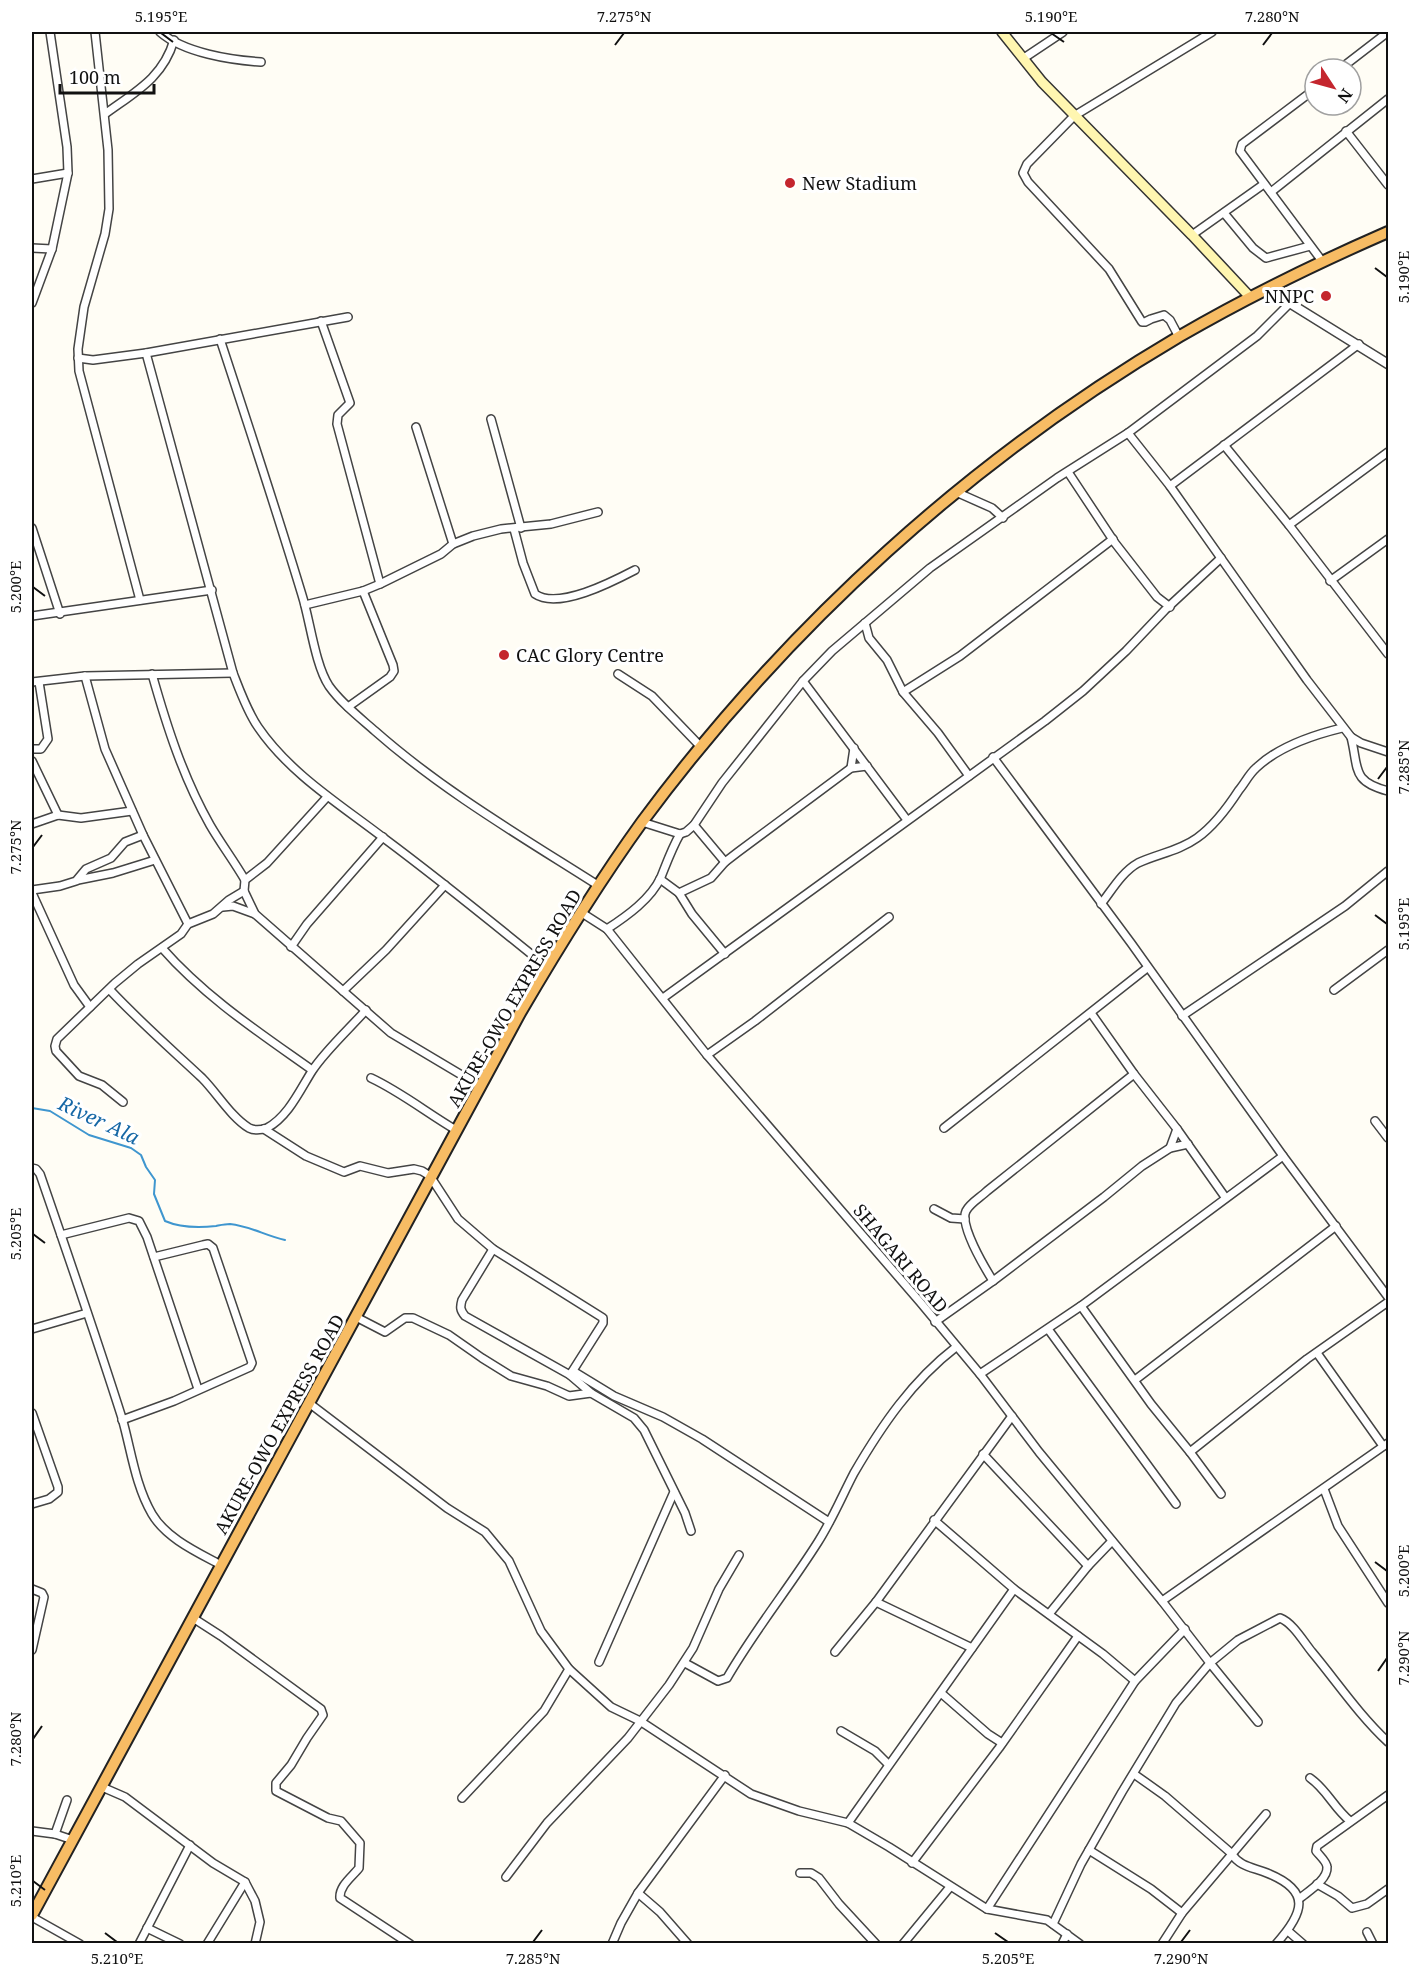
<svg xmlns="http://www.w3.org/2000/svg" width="1420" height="1975" viewBox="0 0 1420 1975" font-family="'Noto Serif',serif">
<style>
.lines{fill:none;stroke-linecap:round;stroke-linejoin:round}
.stream{stroke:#3f96cf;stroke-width:2}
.minor-casing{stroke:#444;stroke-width:10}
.tertiary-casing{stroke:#444;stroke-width:11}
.secondary-casing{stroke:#333;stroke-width:12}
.trunk-casing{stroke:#222;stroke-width:14}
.minor{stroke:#fff;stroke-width:7}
.tertiary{stroke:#fff;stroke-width:8}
.secondary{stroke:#fff6b0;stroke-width:9}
.trunk{stroke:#f7bc64;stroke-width:10}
.ticks{fill:none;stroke:#111;stroke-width:2}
.poi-dot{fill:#c4262e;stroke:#fff;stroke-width:2}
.labels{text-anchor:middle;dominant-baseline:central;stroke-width:6;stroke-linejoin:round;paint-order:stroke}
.poi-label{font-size:18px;fill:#111;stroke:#fff;text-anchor:start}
.street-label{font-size:18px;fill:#111;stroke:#fff}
.water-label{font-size:20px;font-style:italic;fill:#1768a6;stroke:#fff}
.neatline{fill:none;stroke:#111;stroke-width:2}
.ticks-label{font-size:15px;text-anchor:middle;fill:#111}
</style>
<rect width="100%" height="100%" fill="#fffdf5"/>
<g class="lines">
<!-- stream -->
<path class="stream" d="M32,1108L50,1111L89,1135L131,1148L141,1155L146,1167L155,1180L154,1194L165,1221C181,1228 198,1228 216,1226C221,1225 225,1224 230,1224C250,1226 266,1236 285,1240"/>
<!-- minor casing -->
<g class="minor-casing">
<g id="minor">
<path d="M95,32L108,150L109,209L105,234L84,307L78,349L79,371L140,600"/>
<path d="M160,32C184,53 231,60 261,62"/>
<path d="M1024,58L1063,32"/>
<path d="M1340,69L1388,32"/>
<path d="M1315,89L1242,144L1240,151L1322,261"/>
<path d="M105,114C135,92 163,78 174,40"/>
<path d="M1346,131L1388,185"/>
<path d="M32,179L68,173"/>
<path d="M1271,192L1388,99"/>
<path d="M1224,213L1253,248L1266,258L1310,246"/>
<path d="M1192,235L1264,184"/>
<path d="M32,248L52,249"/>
<path d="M32,303L52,249L68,173L67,147L50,32"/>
<path d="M321,321L350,403L338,415L337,424L380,584"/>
<path d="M1179,337L1170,320L1164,315L1151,319L1145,322H1142L1109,269L1028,182L1023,173L1027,164L1074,116L1212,32"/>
<path d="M220,339C248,424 276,509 302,595C310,620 315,665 329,686C341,703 359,717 375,731C443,791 522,837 599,886"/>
<path d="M146,353L233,673C240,691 247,711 258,727C290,774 341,805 385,839C440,880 493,923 547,967"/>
<path d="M78,358L93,360L146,353L348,317"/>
<path d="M491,419L521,528"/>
<path d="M416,427L453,544"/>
<path d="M1128,433L1170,486L1307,680L1351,737"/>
<path d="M1224,445L1289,525L1388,654"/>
<path d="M1068,472L1115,543L1157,597L1170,607"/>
<path d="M1170,486L1359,344"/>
<path d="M956,492L992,508L1003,518"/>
<path d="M1289,525L1388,452"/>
<path d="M32,528L60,614"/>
<path d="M514,529L523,563L535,594C558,610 612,582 635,570"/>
<path d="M1330,581L1388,539"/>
<path d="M305,605L363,591L380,584L441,554L453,544L473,536L501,529L551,524L598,512"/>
<path d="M32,616L212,590"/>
<path d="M865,623L869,638L887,660L903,692L938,733L969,776"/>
<path d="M152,674C167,727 183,777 210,825C221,844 234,861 245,880"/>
<path d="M618,674L652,696L701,747"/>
<path d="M85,676L105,749L143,835L188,924"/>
<path d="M803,681L907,820"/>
<path d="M32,682L85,676L233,673"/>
<path d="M903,692L960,656L1113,539"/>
<path d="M348,707L390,677L394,671L393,665L363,591"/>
<path d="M32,749H41L48,739L39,682"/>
<path d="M1388,752L1361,743L1351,737C1359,769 1351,781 1388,791"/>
<path d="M993,757L1131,943L1283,1156L1388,1297"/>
<path d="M32,761L58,815"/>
<path d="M851,768L854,748"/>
<path d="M327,797L267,863L245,880L244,891L255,914L391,1033L480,1086"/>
<path d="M642,822L680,834L686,832L694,825L722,783L803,681L832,651L930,568L1057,478L1128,433L1257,336L1289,304"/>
<path d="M32,824L58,815L81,818L132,811"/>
<path d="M694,825L725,862"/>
<path d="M660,879L679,893"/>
<path d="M78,880L113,873L155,860"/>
<path d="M32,890L60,886L76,881L86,869L111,858L125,842L143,835"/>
<path d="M32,893L74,985L90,1007"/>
<path d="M1101,904C1112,890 1122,872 1138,863C1157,854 1179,851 1197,838C1214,826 1228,807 1239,790C1245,783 1249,774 1256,768C1278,747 1313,735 1342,728"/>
<path d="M223,907L233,906L255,914"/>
<path d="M582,913L607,929L707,1055L920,1302L980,1374L1039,1452L1162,1601L1210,1663L1176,1703L1122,1792L1081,1864L1053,1924"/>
<path d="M607,929C627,916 651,899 661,877C667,862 672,848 680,834"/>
<path d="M291,947L307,924L383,837"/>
<path d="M162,948C205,997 260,1033 312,1070"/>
<path d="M725,954L692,914L679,893L711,878L725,862L738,852L851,768L867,766"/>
<path d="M110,990C139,1021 171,1049 202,1078C217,1093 231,1117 249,1128C255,1131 261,1130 267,1128C288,1117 300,1090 312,1071C324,1052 350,1028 366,1010"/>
<path d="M1334,990L1388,950"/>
<path d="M343,991L386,950L445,885"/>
<path d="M663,998L1045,721L1083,691L1126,651L1165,610L1221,558"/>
<path d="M1091,1013L1134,1074L1177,1129L1225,1197"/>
<path d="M1182,1016L1345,906L1388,871"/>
<path d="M707,1055L755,1021L889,917"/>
<path d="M371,1078C401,1092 427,1113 456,1130"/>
<path d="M123,1102L102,1085L79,1076L56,1051L55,1046L57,1039L115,983L138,964L181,934L188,924L213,914L229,900L244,891"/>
<path d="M1375,1121L1388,1138"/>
<path d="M944,1128L1147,968"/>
<path d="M264,1129L306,1156L344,1172L360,1166L388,1173L414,1169L422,1171L430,1176L458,1219L493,1249L603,1318V1323L570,1375"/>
<path d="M1170,1148L1177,1129"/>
<path d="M32,1168L36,1169L40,1174C68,1255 96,1336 122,1418C131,1449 135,1485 152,1514C166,1538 197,1552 221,1565"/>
<path d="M934,1209L951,1218L965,1219"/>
<path d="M61,1235L129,1218L139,1221L147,1237L198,1389"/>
<path d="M493,1249L462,1300C460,1307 460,1310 465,1316L570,1375L591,1393"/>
<path d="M993,1281C985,1268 959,1225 966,1211C970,1203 981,1197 987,1191L1134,1074"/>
<path d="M1081,1306L1151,1404L1190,1452L1307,1359L1388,1302"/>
<path d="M356,1317L385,1332L405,1318H413L449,1335L482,1358L511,1376L547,1386L569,1396L591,1393L634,1418L644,1430L685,1513L691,1531"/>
<path d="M935,1322L993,1281L1104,1197L1142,1166L1170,1148L1188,1144"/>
<path d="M32,1329L87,1313"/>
<path d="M1048,1329L1176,1504"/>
<path d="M1317,1353L1383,1446"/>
<path d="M573,1371L614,1396L663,1417L702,1439L829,1522"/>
<path d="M980,1374L1081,1306L1283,1156"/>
<path d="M1135,1380L1336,1226"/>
<path d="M309,1403L447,1508L485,1532L509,1561L541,1631L569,1669L611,1707L640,1721L751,1794L799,1811L848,1823L889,1847L987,1909L1047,1920L1080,1944"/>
<path d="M32,1413L58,1487V1492L49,1499L32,1504"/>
<path d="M122,1420L174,1401L250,1367L252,1363L213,1248L208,1244L203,1245L154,1257"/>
<path d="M1190,1452L1221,1494"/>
<path d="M983,1454L1088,1566"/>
<path d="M1324,1489L1338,1526L1388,1603"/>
<path d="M934,1520L1014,1589L1103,1654L1135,1681"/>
<path d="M32,1589L42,1593L44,1597L32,1650"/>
<path d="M1162,1601L1388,1443"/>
<path d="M876,1602L972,1648"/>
<path d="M1049,1614L1088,1566L1112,1541"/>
<path d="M193,1618L221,1636L321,1709L323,1715L307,1738L291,1765L276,1783V1791L328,1818L341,1821L360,1843L359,1868C352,1877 339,1886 340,1898L410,1944"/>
<path d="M835,1652L876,1602L1012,1416"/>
<path d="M599,1662L674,1492"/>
<path d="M685,1663L718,1681L727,1678C754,1631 789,1588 818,1542C832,1520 842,1496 854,1473C882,1425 912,1381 956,1347"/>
<path d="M941,1693L988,1734L1002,1743"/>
<path d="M1258,1722L1210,1663L1238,1640L1280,1618C1293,1623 1303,1641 1312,1652C1337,1682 1359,1715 1388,1742"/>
<path d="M841,1731L875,1751L888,1764"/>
<path d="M1134,1774L1165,1796L1231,1853C1240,1867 1252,1867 1267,1873C1312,1891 1304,1913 1276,1944"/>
<path d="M1310,1778C1327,1790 1334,1808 1350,1821"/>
<path d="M102,1787L125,1797L213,1863L245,1882L255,1901L260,1922L255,1944"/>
<path d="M462,1798L544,1711L569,1669"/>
<path d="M848,1823L1014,1589"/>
<path d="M32,1831L55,1834L73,1840"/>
<path d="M55,1834L67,1800"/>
<path d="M1089,1850L1151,1889L1182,1913"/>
<path d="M912,1863L999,1748L1078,1636"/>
<path d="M800,1873H811L819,1878L839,1904L876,1944"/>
<path d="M506,1877L547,1823L628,1738L669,1685L693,1648L719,1589L739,1555"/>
<path d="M1317,1884L1338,1896L1352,1908L1367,1904L1388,1889"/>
<path d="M638,1893L660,1912L688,1944"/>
<path d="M1299,1899C1307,1892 1328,1880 1327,1867C1327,1862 1320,1856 1316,1851L1317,1846L1388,1795"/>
<path d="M987,1909L1135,1681L1185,1629"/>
<path d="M32,1917L80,1944"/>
<path d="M147,1928L180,1944"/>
<path d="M1288,1931L1303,1944"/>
<path d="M1367,1932L1373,1944"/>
<path d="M139,1944L190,1845"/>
<path d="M207,1944L245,1882"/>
<path d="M612,1944L621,1923L638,1893L725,1775"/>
<path d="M903,1944L950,1887"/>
<path d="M1062,1944L1067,1934"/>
<path d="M1162,1944L1182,1913L1266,1814"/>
</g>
</g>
<!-- tertiary casing -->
<g class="tertiary-casing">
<path id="tertiary" d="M1267,289L1388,364"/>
</g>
<!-- secondary casing -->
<g class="secondary-casing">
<path id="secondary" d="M1002,32L1042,82L1192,235L1250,297"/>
</g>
<!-- trunk casing -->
<g class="trunk-casing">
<path id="trunk" d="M32,1915L520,1013C558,948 598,883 642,822C787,626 971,459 1180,336C1247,297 1317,263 1388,232"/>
</g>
<!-- minor -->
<use href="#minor" class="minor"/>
<!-- tertiary -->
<use href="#tertiary" class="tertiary"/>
<!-- secondary -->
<use href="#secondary" class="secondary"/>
<!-- trunk -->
<use href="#trunk" class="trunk"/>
</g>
<!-- ticks -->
<path class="ticks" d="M161,33L173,42M1051,33L1064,42M615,45L624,33M1263,45L1272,33M1375,268L1387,277M33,587L45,596M1378,779L1387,767M33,847L42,835M1375,915L1387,924M33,1234L45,1243M1375,1562L1387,1571M1378,1671L1387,1658M33,1739L42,1726M33,1881L45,1890M105,1933L117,1942M995,1933L1008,1942M533,1942L542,1930M1181,1942L1190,1930"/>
<!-- markers -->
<g class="poi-dot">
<circle cx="790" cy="183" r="6"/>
<circle cx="1326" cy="296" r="6"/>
<circle cx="504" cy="655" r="6"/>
</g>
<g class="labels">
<!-- poi labels -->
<g class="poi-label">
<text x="802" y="183">New Stadium</text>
<text x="1314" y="296" text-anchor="end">NNPC</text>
<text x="516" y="655">CAC Glory Centre</text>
</g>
<!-- street labels -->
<g class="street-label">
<text transform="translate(514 998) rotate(-60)">AKURE-OWO EXPRESS ROAD</text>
<text transform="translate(901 1258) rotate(50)">SHAGARI ROAD</text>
<text transform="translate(279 1424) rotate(-61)">AKURE-OWO EXPRESS ROAD</text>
</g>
<!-- water labels -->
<g class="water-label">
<text transform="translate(99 1120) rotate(25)">River Ala</text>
</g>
</g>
<!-- border -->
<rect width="1420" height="1975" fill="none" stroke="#ffffff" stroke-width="66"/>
<!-- north arrow -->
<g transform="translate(1333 87) rotate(126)"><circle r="28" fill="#ffffff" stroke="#a0a0a0" stroke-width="1.5"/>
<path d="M0-4.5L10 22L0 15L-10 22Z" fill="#c4262e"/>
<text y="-9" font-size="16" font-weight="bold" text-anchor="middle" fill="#111111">N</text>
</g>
<!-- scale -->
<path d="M60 84v9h94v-9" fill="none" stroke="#111111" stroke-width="3"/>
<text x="69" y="84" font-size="18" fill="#111111" stroke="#ffffff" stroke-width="4.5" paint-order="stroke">100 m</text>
<rect x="33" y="33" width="1354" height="1909" class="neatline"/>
<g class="ticks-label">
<text x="161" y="22">5.195°E</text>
<text x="624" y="22">7.275°N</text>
<text x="1051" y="22">5.190°E</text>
<text x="1272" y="22">7.280°N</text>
<text transform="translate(1404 277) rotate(-90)" y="5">5.190°E</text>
<text transform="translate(16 587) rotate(-90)" y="5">5.200°E</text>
<text transform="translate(1404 767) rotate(-90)" y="5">7.285°N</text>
<text transform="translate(16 847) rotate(-90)" y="5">7.275°N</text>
<text transform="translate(1404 924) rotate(-90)" y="5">5.195°E</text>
<text transform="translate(16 1234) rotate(-90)" y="5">5.205°E</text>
<text transform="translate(1404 1571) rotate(-90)" y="5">5.200°E</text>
<text transform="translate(1404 1658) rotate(-90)" y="5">7.290°N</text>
<text transform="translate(16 1739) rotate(-90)" y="5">7.280°N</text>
<text transform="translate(16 1881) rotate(-90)" y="5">5.210°E</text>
<text x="117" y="1964">5.210°E</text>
<text x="533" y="1964">7.285°N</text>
<text x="1008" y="1964">5.205°E</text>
<text x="1181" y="1964">7.290°N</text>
</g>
</svg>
